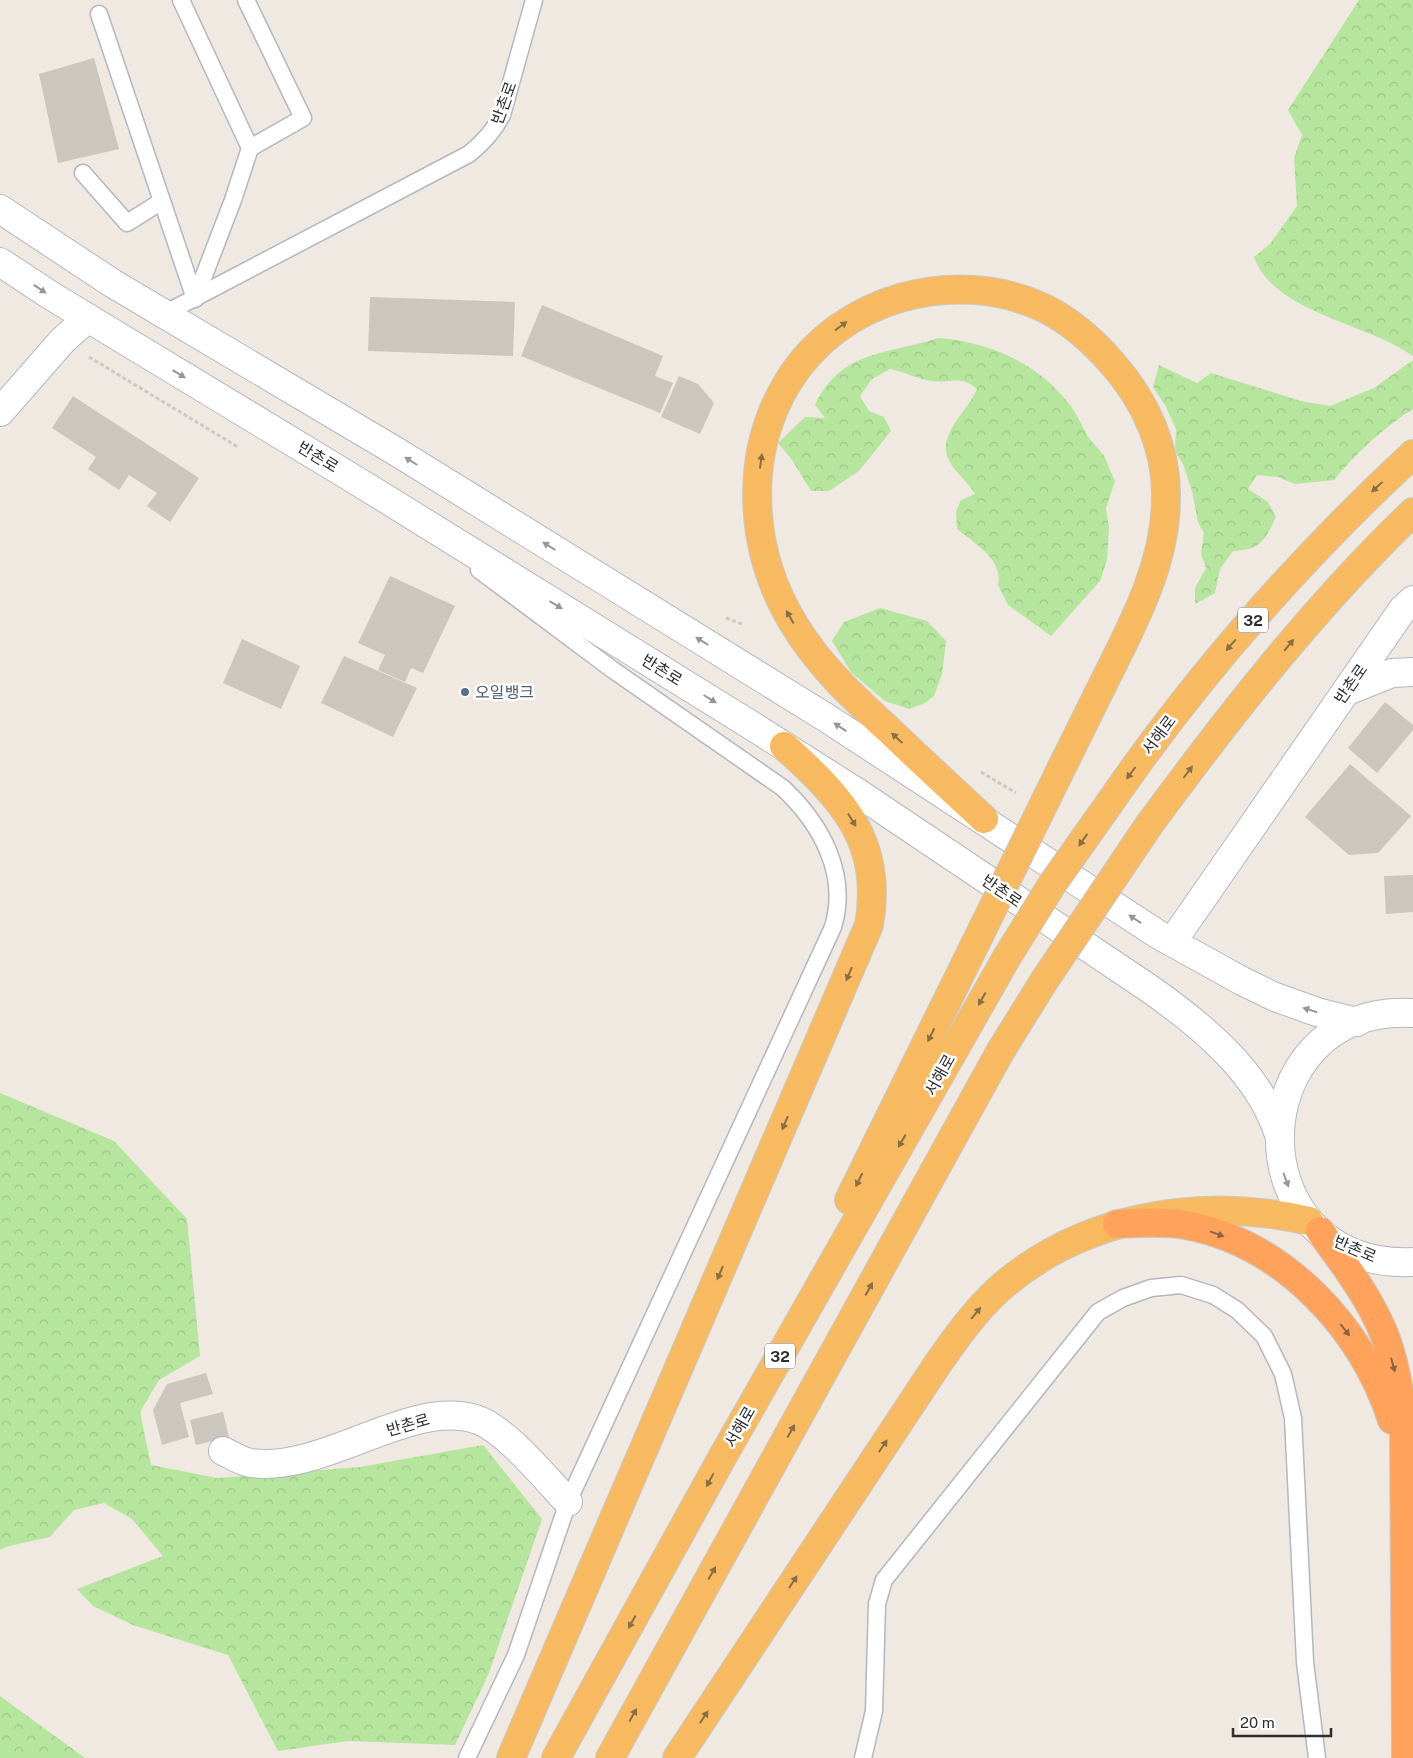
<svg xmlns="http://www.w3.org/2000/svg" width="1413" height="1758" viewBox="0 0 1413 1758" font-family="'Public Sans','Noto Sans KR',sans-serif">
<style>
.forest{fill:url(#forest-crowns)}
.building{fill:#cbc7bf}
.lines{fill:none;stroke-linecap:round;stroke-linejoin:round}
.service-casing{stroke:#b4b7c1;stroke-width:19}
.minor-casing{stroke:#b4b7c1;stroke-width:30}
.secondary-casing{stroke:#b4b7c1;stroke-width:30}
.trunk-casing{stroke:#c9c9c9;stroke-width:30}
.motorway-casing{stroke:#c9c9c9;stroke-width:30}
.path{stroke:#c9c9c9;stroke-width:3;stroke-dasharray:4 2.5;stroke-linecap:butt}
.service{stroke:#fff;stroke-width:16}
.minor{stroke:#fff;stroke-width:28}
.secondary{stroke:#fff;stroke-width:28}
.trunk{stroke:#f8ba60;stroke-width:28}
.motorway{stroke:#ffa35c;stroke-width:28}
.trunk-bridge-casing{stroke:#c9c9c9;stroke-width:30;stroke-linecap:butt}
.trunk-bridge{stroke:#f8ba60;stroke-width:28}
.oneway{fill:#969696}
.oneway2{fill:#896d44}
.oneway3{fill:#8c6343}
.service-dot{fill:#5c6f8a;stroke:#fff;stroke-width:2}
.labels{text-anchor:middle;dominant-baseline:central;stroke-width:5;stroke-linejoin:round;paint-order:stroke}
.shield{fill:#fff;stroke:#6d6d6d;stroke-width:1}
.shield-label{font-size:15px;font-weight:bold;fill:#2e2e2e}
.street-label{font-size:16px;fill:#2e2e2e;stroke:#fff}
.service-label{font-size:16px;fill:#4e5e75;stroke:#fff;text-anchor:start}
</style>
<defs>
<pattern id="forest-crowns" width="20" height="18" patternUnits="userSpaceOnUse" patternTransform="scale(1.25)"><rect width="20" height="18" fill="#b6e59e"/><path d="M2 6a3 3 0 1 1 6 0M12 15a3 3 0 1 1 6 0" fill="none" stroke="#9dc588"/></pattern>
</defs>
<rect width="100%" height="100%" fill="#efe9e1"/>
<!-- forest -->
<g class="forest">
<path d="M1359,0H1413V356C1368,323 1274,313 1254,257L1270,244L1297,206L1294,158L1302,135L1288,110Z"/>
<path d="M938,338C990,342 1038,363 1070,405C1077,414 1082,426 1087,435C1092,443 1100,449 1104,456C1108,464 1111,473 1115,481L1106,508L1109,528L1107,560L1100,581L1051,636L1008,605L998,585C1004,560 974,543 957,529L956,512L961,500L975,494C968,482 958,475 951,464C933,437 967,413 977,389C960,374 949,384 932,381C918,379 904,372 890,369L872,379L860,396L869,411L884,417L891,431L859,471L829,491H811L792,460L778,443L805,417L825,418L815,405C841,350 886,355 938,338Z"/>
<path d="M1413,360V409C1383,428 1357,452 1334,480L1295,484L1278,477L1257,475L1248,489L1268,502L1276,517C1265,540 1261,550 1233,551L1220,569L1215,593L1195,604V588L1206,568L1201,554L1204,533L1198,522L1192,491L1183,464L1175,451L1176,429L1166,407L1153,387L1159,365L1197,383L1211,373L1301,401L1330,406L1374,388Z"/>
<path d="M880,608L927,621L946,641L942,674L934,696L925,703L909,709L885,701L851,672L832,641L844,622Z"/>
<path d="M0,1093L114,1141L187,1219L200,1356L159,1380L140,1412L151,1465L217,1478L360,1467L483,1445L542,1519L489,1673L455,1745L348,1741L278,1751L228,1655L133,1625L93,1606L77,1589L163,1556L132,1519L104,1503L74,1510L50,1537L9,1546L0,1550Z"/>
<path d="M0,1696L85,1758H0Z"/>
</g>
<!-- building -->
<g class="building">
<path d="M94,58L119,149L58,163L39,74Z"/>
<path d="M370,297L515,302L513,356L368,351Z"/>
<path d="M542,305L663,356L655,376L673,383L660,413L521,356Z"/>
<path d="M679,376L698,384L714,403L700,434L661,417Z"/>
<path d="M73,396L199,478L170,522L147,506L157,493L129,475L119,490L88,469L96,457L52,428Z"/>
<path d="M390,576L455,606L423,673L411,668L405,682L378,670L385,655L358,643Z"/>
<path d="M242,639L300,666L281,709L223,683Z"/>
<path d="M344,656L417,688L393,737L321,703Z"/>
<path d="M1385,702L1413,725V730L1377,773L1348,748Z"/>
<path d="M1350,764L1411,816L1378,853L1349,855L1305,817Z"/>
<path d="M1413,875V912L1386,914L1384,876Z"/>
<path d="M206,1373L213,1394L180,1403L189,1437L162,1445L153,1410L167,1384Z"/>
<path d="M223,1412L229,1437L196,1445L190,1420Z"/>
</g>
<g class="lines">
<!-- service casing -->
<g class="service-casing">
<g id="service">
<path d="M181,0L250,148"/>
<path d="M99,14L195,299L233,200L250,148L303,118L246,0"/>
<path d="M83,173L127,223L162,201"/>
<path d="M164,314L469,154C484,142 494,131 502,115L534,0"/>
<path d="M467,1758L516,1655L568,1502L833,927C849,874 821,824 783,788L613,670L479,570"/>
<path d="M863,1758L874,1711L877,1604L884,1580L1098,1312L1123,1298L1151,1288L1181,1285L1213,1295L1237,1310L1264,1336L1283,1374L1293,1418L1305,1662L1317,1758"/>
</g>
</g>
<!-- minor casing -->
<g class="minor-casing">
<g id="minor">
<path d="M0,412L63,340L88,318"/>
<path d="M1347,691L1392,673L1413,672"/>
<path d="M1172,942L1403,609L1413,600"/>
<path d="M223,1451C232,1455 242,1462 251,1463C324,1473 409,1399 475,1419C504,1427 546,1479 568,1502"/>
</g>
</g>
<!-- secondary casing -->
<g class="secondary-casing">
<g id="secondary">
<path d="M0,209L112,283L397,452L825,717L1159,935L1242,981L1275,997L1317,1012L1357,1022"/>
<path d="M0,262L50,295L362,484L754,727L861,795L1147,987C1199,1023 1258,1071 1278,1132"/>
<path d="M1413,1013C1238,1003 1233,1270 1413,1262"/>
</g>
</g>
<!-- trunk casing -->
<g class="trunk-casing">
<g id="trunk">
<path d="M1111,801C1198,675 1301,558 1413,454"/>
<path d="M984,819C953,790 921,761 890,731C855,699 820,667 795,626C750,554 742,457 788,382C840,297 955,266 1044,308C1070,321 1093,341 1112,363C1145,400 1167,448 1166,498C1166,562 1135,620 1107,676C1092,706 1077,737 1062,767"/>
<path d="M1149,825C1230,715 1314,607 1413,512"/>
<path d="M849,1200L983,928"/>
<path d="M511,1758L869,925C884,842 842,798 784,746"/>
<path d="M556,1758L723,1456L1007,957"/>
<path d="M610,1758L1000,1052L1044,981"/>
<path d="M677,1758L937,1365C955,1339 975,1311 999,1289C1083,1215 1203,1196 1309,1221"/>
</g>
</g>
<!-- motorway casing -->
<g class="motorway-casing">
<g id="motorway">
<path d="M1117,1224C1140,1223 1163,1221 1185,1225C1284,1243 1362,1328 1392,1420"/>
<path d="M1320,1231C1344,1264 1370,1298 1385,1336C1396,1365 1401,1398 1404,1430L1406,1758"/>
</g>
</g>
<!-- path -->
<g class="path">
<path d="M89,357L238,447"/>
<path d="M726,618L742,624"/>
<path d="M981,772L1016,793"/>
</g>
<!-- service -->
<use href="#service" class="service"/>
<!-- minor -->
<use href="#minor" class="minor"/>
<!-- secondary -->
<use href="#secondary" class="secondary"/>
<!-- trunk -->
<use href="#trunk" class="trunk"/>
<!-- motorway -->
<use href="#motorway" class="motorway"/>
<!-- trunk-bridge casing -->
<g class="trunk-bridge-casing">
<g id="trunk-bridge">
<path d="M983,928L1062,767"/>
<path d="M1007,957L1053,883L1111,801"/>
<path d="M1044,981L1149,825"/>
</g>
</g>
<!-- trunk-bridge -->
<use href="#trunk-bridge" class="trunk-bridge"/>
</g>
<!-- one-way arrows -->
<defs><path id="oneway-solid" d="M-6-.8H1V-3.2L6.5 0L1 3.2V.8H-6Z" transform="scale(1.25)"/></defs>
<g class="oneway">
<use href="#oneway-solid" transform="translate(40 289) rotate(34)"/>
<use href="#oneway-solid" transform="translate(179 374) rotate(31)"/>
<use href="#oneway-solid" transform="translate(411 461) rotate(-148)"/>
<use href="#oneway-solid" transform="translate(549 546) rotate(-148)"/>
<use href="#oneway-solid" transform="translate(556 605) rotate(31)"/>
<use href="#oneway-solid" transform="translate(702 641) rotate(-148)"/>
<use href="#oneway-solid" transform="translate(710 699) rotate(32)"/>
<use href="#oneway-solid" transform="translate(840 727) rotate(-147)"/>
<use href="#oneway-solid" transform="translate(1135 919) rotate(-147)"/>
<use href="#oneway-solid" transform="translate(1310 1010) rotate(-162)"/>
<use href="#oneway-solid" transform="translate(1286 1180) rotate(70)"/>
</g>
<g class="oneway2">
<use href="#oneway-solid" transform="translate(841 326) rotate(-36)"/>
<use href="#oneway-solid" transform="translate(761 461) rotate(-82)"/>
<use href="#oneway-solid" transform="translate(1377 487) rotate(137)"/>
<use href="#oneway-solid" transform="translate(790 617) rotate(-119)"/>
<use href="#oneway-solid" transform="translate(1231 645) rotate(131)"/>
<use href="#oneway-solid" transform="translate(1289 645) rotate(-50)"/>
<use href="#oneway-solid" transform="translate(897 738) rotate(-137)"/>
<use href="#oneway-solid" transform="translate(1188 772) rotate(-53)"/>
<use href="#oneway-solid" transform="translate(1131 773) rotate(127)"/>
<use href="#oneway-solid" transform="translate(852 820) rotate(58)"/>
<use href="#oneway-solid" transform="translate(1083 840) rotate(125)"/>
<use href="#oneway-solid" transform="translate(849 974) rotate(113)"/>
<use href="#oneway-solid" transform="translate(982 999) rotate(119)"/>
<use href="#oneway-solid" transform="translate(931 1035) rotate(116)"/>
<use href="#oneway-solid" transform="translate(785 1123) rotate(113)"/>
<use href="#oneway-solid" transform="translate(902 1141) rotate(120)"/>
<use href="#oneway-solid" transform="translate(859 1180) rotate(116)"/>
<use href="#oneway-solid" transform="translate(720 1273) rotate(113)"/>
<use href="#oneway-solid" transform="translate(869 1289) rotate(-61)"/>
<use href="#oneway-solid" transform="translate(976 1313) rotate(-51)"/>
<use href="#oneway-solid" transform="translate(791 1431) rotate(-61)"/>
<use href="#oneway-solid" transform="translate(883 1446) rotate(-56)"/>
<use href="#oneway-solid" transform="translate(710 1480) rotate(118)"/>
<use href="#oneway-solid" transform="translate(712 1573) rotate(-61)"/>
<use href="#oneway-solid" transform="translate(793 1582) rotate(-57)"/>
<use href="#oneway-solid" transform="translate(632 1622) rotate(119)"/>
<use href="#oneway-solid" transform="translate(633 1715) rotate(-61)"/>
<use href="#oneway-solid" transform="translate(704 1717) rotate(-57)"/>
</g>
<g class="oneway3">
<use href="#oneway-solid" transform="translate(1217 1234) rotate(20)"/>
<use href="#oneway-solid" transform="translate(1345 1330) rotate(52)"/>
<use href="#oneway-solid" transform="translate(1393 1365) rotate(75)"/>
</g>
<!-- markers -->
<circle class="service-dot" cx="465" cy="692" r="5"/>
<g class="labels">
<!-- shield labels -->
<g class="shield">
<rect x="1238" y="607.5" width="30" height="25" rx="4"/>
<rect x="765" y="1343.5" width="30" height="25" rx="4"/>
</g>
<g class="shield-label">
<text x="1253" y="620">32</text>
<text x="780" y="1356">32</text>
</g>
<!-- street labels -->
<g class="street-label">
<text transform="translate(504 103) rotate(-70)">반촌로</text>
<text transform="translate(318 457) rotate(31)">반촌로</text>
<text transform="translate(662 670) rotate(32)">반촌로</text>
<text transform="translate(1351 684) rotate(-55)">반촌로</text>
<text transform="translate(1159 735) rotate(-53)">서해로</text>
<text transform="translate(1002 891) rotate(34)">반촌로</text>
<text transform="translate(940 1075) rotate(-61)">서해로</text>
<text transform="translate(1355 1249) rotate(23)">반촌로</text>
<text transform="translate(408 1425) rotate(-16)">반촌로</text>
<text transform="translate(740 1427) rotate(-60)">서해로</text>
</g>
<!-- service labels -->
<g class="service-label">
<text x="475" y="692">오일뱅크</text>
</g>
</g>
<!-- scale -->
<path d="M1233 1728v8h98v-8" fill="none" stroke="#2e2e2e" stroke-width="2.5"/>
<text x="1240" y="1728" font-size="15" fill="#2e2e2e" stroke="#ffffff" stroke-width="4" paint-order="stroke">20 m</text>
</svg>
